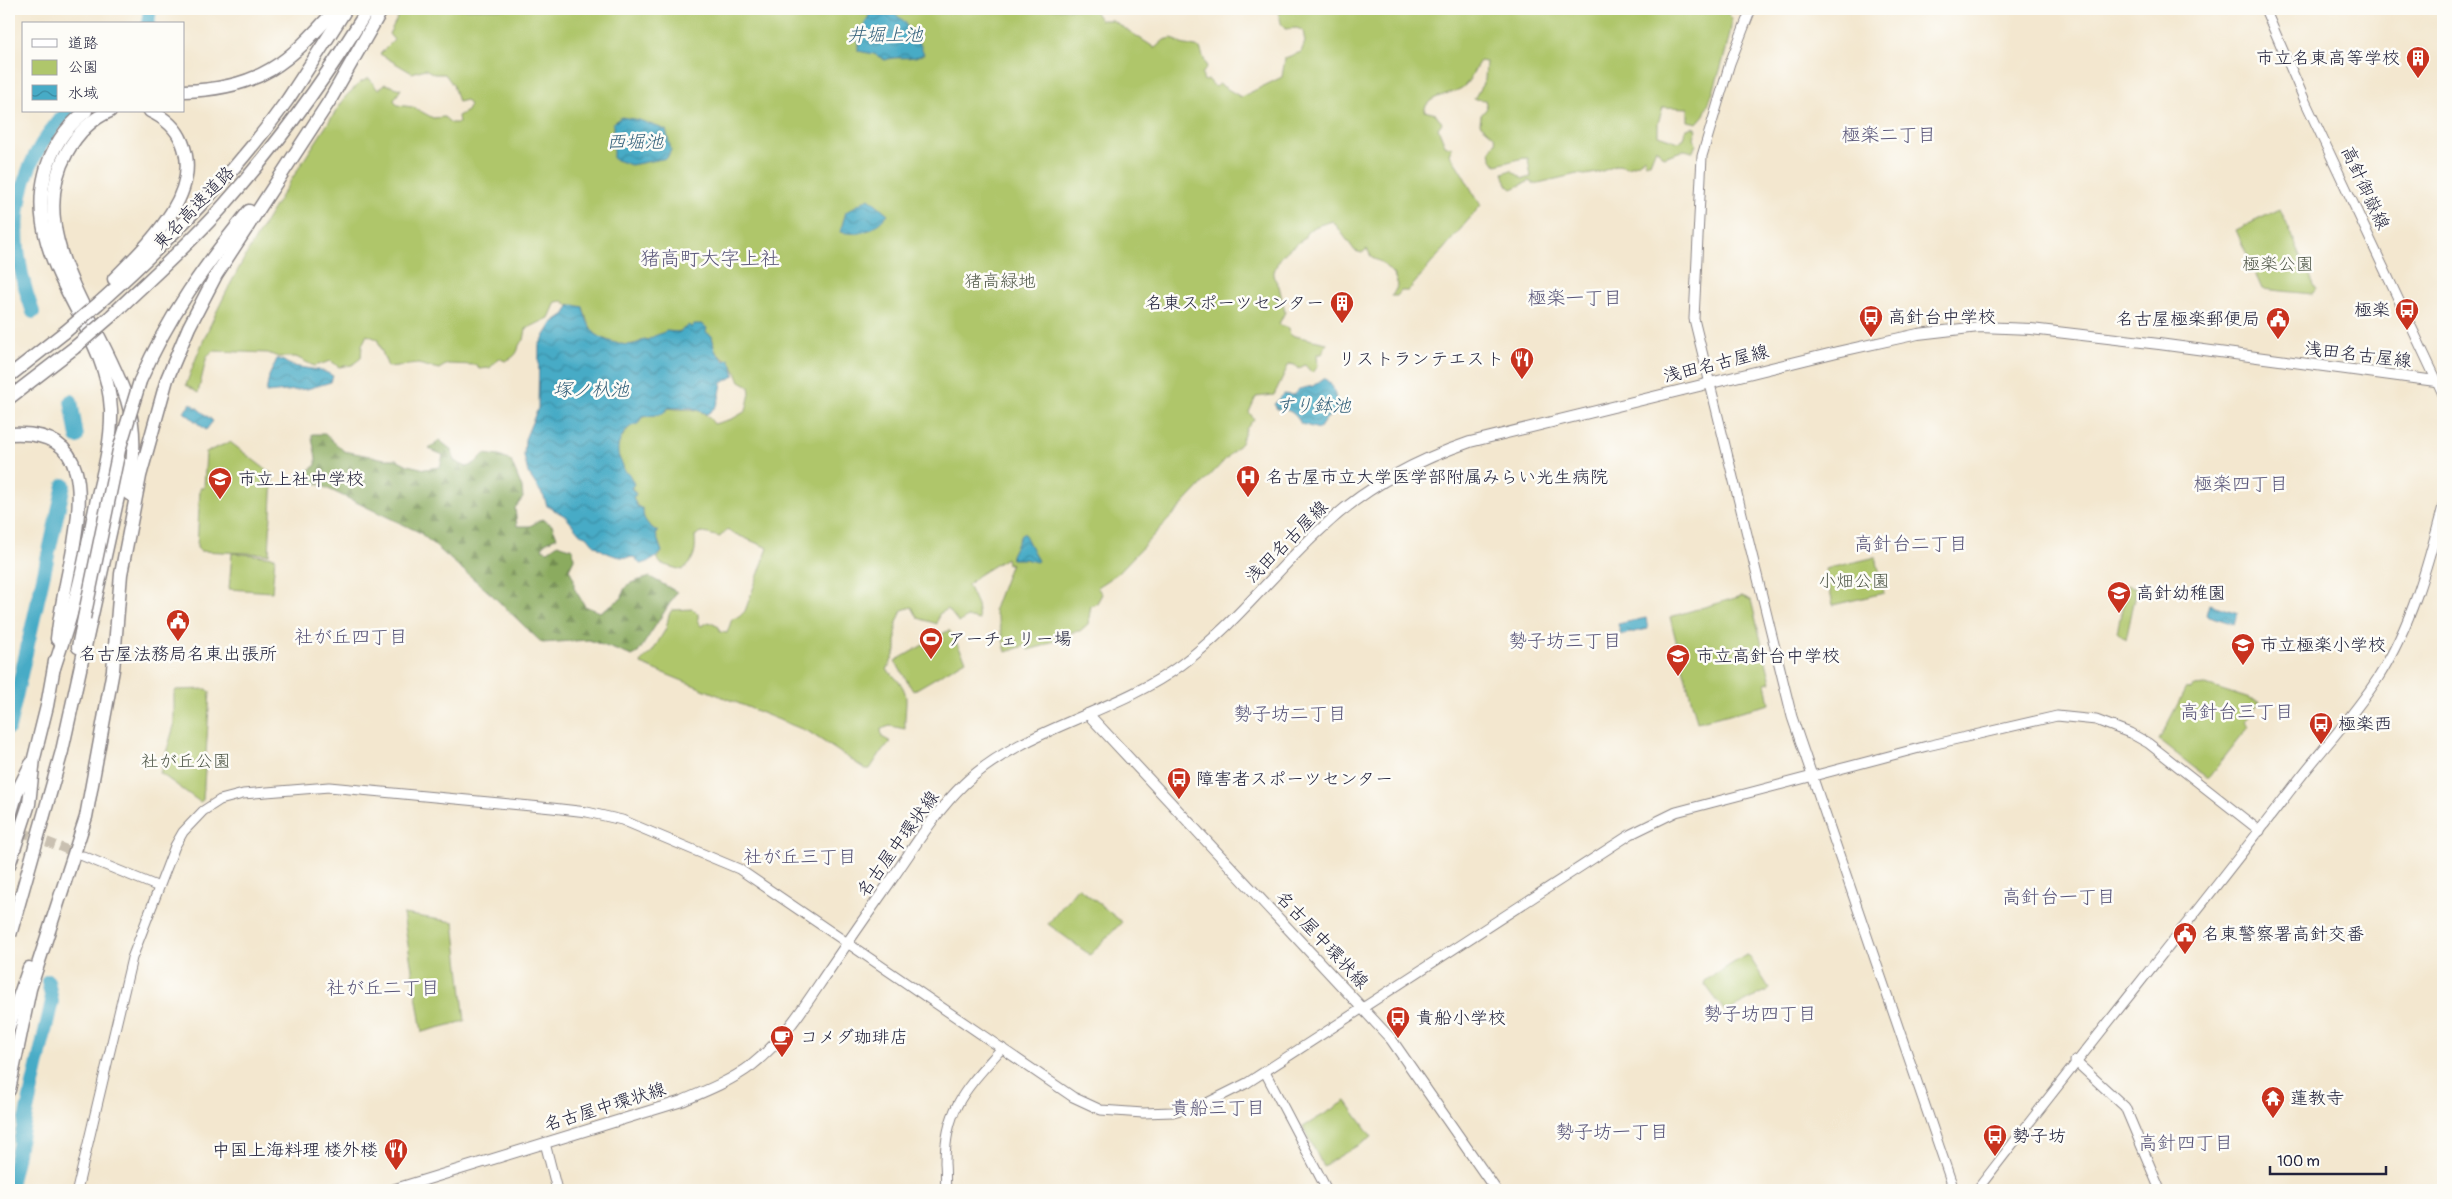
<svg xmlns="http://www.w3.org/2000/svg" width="2452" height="1199" viewBox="0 0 2452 1199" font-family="Pangolin,'Klee One',sans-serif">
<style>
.forest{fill:url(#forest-firs);stroke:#56664d}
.park{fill:#afc66b;stroke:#687453}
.water{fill:url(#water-waves);stroke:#346680}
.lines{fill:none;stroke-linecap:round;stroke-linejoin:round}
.river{stroke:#47abc6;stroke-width:14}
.minor-tunnel{stroke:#c9c0b1;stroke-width:9;stroke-dasharray:9 4.5;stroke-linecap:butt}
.minor-casing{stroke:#8a8485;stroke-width:11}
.major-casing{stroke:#8a8485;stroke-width:12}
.highway-casing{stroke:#8a8485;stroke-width:15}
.minor{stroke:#fff;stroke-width:9}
.major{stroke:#fff;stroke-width:10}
.highway{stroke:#fff;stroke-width:12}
.highway-bridge-casing{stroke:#8a8485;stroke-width:15;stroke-linecap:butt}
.highway-bridge{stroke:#fff;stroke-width:12}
.labels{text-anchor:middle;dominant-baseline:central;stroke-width:5;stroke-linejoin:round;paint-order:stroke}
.poi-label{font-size:18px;fill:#22223b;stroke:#fdfcf7;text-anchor:start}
.street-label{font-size:18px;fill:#22223b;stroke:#fdfcf7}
.park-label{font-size:18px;fill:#535b4c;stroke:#fdfcf7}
.water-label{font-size:19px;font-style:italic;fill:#33607a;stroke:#fdfcf7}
.neighbourhood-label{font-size:19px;fill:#5b577a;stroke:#fdfcf7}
.quarter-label{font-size:20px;fill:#5b577a;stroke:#fdfcf7}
</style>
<defs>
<pattern id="forest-firs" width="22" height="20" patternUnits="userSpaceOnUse" patternTransform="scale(1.25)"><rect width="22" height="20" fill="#8bab5f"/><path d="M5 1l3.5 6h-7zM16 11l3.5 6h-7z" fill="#718b50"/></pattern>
<pattern id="water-waves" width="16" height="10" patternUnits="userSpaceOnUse" patternTransform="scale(1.25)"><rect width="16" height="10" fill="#47abc6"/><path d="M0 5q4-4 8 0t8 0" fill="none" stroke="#3b8ba2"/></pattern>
</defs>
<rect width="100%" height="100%" fill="#fdfcf7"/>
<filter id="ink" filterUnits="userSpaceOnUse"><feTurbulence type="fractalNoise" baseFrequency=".02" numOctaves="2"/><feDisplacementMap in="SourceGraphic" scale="10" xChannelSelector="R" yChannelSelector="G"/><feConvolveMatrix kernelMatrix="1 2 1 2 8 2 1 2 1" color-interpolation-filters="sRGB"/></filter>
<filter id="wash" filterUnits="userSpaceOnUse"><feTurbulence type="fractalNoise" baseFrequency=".0096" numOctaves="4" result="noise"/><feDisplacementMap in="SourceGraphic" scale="20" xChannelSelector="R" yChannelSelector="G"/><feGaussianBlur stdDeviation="1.12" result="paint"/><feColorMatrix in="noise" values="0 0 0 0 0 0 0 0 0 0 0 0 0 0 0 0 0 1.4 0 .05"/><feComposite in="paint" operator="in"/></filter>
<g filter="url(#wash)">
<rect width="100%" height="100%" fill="#f3e7cf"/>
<!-- forest -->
<path class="forest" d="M312,434H325L344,451L385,459H396L408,465L425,469L440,467L443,455L429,449L439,440L452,450L454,461L467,467L475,463L484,454L499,456L511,461L522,488L523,498L515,508L517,526H530L542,519L552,525L557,537L545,543L542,549L548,551L558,544L573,549L574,559L569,569L574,579V588L585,606L600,612L622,598C623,581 636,582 650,577L677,592L638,653L632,656L589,640L542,643L492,595L419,532L301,476L316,465C317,454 312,445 312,434Z"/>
<!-- park -->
<g class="park">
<path d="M402,9H1093L1100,20H1112L1155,48L1164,40L1172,38L1181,44L1200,48L1207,67L1202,74L1204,81L1209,80L1215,87L1219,84L1241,97L1282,77L1285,58L1301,52L1305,42L1303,31L1297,28L1285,29L1281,23L1278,9H1724C1726,12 1730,15 1731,19C1734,33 1711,99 1704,115L1697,123L1688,121V108L1663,107L1658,123V135L1679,142L1683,139L1685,130L1692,127L1697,129L1694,137L1696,145L1692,152L1685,150L1663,157L1656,148L1650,163H1646L1644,157L1639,163L1627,167L1618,165L1597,173L1585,175L1577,174L1534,184L1530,181L1512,189L1507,185L1503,173L1511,170L1523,179L1531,177L1528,158C1517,158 1507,163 1496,165C1488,155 1489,151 1496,141L1494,136L1480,124L1481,115L1487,108L1485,100L1474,99L1485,80L1486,62L1480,61C1473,70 1470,84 1460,89C1448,95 1427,96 1424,111L1436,114L1442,123L1438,128L1445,145L1452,148L1449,154C1462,170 1469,188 1481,205L1408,291H1401L1397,296H1392L1398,285L1394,275L1381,262L1372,258L1367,249L1362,253L1355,251L1333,221C1323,224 1306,227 1304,239C1288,249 1277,257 1273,276L1279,286L1285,312L1279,324L1289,329L1290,335L1327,343L1322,354H1317L1318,367L1312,373L1305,365L1298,369L1295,365L1289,364L1274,395L1256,397L1249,412L1254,419L1246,429L1241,443L1118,573L1097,587L1102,594L1097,603L1091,606L1088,624L1080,631L1067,633L1043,646L1028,650L1024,646L1006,652L999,622L994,609L1011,563L1007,564L1006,558L977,576L968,585L977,605L979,620L967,617L959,623L948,609L939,614L937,624L918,618L912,607L902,610L896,625V651L887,670C914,693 904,698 905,729L890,726L881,729L882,737L891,742L883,749L870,769H865L809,732L641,664C643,656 650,656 654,649C657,644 660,638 664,632C669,625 666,617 672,610L693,609L698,614V622L701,626L709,622L719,627L720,632L727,633L732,619L739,617L745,611L768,548L726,530L720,537L700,532L695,536C696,551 695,560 682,570L661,564L657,558L662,552L656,535L658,532L647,524L632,497L636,494C630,488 632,483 628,477C624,469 619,461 617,452C615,441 634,420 643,417C653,413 660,416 668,408C688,412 700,403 714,424L732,419L746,411L750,393L749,386L740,381C737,377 736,370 733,366C725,356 713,357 713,341L691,328L648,340L644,339C632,350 609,343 597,335C590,332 585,314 583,307L569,306L563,301L556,302L549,318L526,329L524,340L519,345C518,354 513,358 505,361L499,358L490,368L479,369L477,365L447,364L439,369L418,364L388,367L377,339L367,335L362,345L361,358L352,365L339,367L331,361L314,366L296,357H278L268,353L213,351L207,356L198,393L186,385C221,284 287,185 346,96L361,82L369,78L378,90L385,84L401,89L394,100L397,105L413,107L433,118L444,117L451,123H459L458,116L467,111L470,105L466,100L458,102L453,85L445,74H434L425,69L412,73L380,54L394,40L389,34Z"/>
<path d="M2280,209L2316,289L2312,294L2262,289L2236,230Z"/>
<path d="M230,442L273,475L269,554L200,551L197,548L200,488H204L206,452Z"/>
<path d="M232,553L275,557L272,592L229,589Z"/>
<path d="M1876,557L1884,593L1833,605L1825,569Z"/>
<path d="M2127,585L2137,588L2126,640L2117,632Z"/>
<path d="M1742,596L1751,600L1771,682L1766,683L1770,704L1697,722L1670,617Z"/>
<path d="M949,630L966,660L913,691L895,661Z"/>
<path d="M2206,685L2259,702L2245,721L2249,726L2209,777H2206L2159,740L2186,688L2191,690L2193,686Z"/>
<path d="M207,689L210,692L203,800L200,802L160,773L174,726V694L176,690Z"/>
<path d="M1078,887L1122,922L1090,955L1048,924Z"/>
<path d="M403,914L454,922L465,1021L422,1032Z"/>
<path d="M1746,955L1749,956L1769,988L1766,991L1728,1011L1724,1010L1704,983L1706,980Z"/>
<path d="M1346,1101L1372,1137L1323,1166L1303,1127Z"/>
</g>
<!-- water -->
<g class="water">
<path d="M872,9H889L905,22L909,33L918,39L924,54C911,61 898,55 885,60L874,54L858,51V39Z"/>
<path d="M621,117L639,120L666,130L671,150L667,158L631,165L613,159V123Z"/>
<path d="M869,198L888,214C873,231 862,236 840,232L846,212Z"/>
<path d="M574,305L583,307C584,314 591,332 597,335C609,343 633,350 644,339L648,340C654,335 659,335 666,331L679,332L689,325L691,328L694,324H702L707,328L706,332L712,336L715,351L725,361L729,359L734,370V376L722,383C719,398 720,406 707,414L692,408H668L663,414L642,417L638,424C626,425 617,442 618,452C618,459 624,464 624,471L629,474L634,484L631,488L636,494L633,498L637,506L643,509C642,520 649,526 658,532L656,535L662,552C656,558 649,563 640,564L634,557C619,560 596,551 588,537L580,534L565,516L547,506L544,497L528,473L524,456L525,439L538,408L539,345L553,322L565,314L569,306Z"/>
<path d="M277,359C283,359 285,363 291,365C305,370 320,367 333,376L331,382L307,389L266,393L269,376Z"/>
<path d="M1324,378L1332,385L1339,408L1325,420L1319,429L1301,424C1295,413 1290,409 1277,409L1274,404L1284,394L1293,395L1299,389L1313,386Z"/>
<path d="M191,403L213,421L206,430L184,412Z"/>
<path d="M1024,533L1038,561L1036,562L1025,559H1012L1011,555L1021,535Z"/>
<path d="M2209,604L2238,613L2234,624L2206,615Z"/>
<path d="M1646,618L1648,629L1621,635L1618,624Z"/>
</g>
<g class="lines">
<!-- river -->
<g class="river">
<path d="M148,24L150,9"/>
<path d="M33,312C6,240 11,168 68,111"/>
<path d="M71,401L77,437"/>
<path d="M9,728L64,485"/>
<path d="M9,1190L52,1001L48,981"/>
</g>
</g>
</g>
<g filter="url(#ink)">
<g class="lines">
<!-- minor-tunnel -->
<path class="minor-tunnel" d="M9,827L78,854"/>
<!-- minor casing -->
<g class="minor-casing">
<g id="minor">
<path d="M1751,9L1730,63L1702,156L1694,319L1792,717L1954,1190"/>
<path d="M2265,9L2305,101L2443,394"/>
<path d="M83,856L159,887"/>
<path d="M2075,1061L2125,1107L2160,1190"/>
<path d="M1265,1072L1327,1190"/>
<path d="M545,1143L557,1190"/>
<path d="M77,1190L132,958L175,846L183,832L203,811L220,800L243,794L329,787L552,808L587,812L622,820L739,869L1073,1097L1101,1110L1143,1113L1173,1112L1205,1104L1247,1083L1631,834L1676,812L1927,746L2057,716L2096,720L2130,733L2148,743L2260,831"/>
<path d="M946,1190C945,1181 946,1172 945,1163C945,1107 967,1088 1002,1048"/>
<path d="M1977,1190C2081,1054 2189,923 2293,787C2321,750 2353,717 2378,678C2411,626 2428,565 2443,506"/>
</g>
</g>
<!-- major casing -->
<g class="major-casing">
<g id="major">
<path d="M1088,714L1391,1039L1496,1190"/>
<path d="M392,1190L682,1101C706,1091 731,1081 752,1065C786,1038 807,1002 831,967C852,936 873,906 894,876C916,844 936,811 964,784C1024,727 1115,714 1181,665C1234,626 1273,573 1321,529C1364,488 1414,461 1470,442L1837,352L1918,334L1979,327L2031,329L2159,344L2443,382"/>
</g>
</g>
<!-- highway casing -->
<g class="highway-casing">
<g id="highway">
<path d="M184,91C260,89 288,63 336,9"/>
<path d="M110,111C91,119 77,134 67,152C21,235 102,322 127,400C137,432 133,462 129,494"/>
<path d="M114,279C146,246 204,194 182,142C176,127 165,118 150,111"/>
<path d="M99,303C168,241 234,175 288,99C308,69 327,39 346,9"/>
<path d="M110,317C148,280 189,245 224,205C278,144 326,78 368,9"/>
<path d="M9,376L65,332"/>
<path d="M140,381C170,313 203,268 249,211"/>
<path d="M9,398L74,348"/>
<path d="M9,434C93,428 82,499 72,555C66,583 60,611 57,639"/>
<path d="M78,647L84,618"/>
<path d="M54,668C63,641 72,613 79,585C86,557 91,528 97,499C104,470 112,440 111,410C107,324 23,263 45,174C51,149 66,127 86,111"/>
<path d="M62,751L125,465"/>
<path d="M9,819L17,792L31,764"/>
<path d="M9,865L29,804L34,758L47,706L55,661"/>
<path d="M9,1026L29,968"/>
<path d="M9,1090L30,989L86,817L113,670L121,574L140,476L167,379L189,327L216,275L330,100L382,9"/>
</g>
</g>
<!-- minor -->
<use href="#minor" class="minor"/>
<!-- major -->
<use href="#major" class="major"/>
<!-- highway -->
<use href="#highway" class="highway"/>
<!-- highway-bridge casing -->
<g class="highway-bridge-casing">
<g id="highway-bridge">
<path d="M65,332L99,303"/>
<path d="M74,348L110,317"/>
<path d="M84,618L119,450L140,381"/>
<path d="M10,935L62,751"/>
</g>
</g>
<!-- highway-bridge -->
<use href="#highway-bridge" class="highway-bridge"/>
</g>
</g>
<!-- icons -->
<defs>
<g id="building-pin" transform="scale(1.25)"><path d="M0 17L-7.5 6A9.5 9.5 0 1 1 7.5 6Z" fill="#c8321e" stroke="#fdfcf7"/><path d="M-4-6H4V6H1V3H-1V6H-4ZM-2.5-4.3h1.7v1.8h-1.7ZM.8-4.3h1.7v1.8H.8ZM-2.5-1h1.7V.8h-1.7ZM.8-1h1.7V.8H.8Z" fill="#fff"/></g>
<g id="bus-pin" transform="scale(1.25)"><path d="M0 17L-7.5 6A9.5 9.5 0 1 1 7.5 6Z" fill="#c8321e" stroke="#fdfcf7"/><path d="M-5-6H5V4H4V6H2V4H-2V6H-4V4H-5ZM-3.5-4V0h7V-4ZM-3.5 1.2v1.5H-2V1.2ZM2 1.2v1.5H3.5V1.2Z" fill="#fff"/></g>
<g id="civic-pin" transform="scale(1.25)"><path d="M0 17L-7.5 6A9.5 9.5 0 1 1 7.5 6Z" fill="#c8321e" stroke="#fdfcf7"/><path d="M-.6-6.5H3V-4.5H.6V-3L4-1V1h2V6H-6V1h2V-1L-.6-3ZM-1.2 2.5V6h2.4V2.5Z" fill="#fff"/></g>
<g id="restaurant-pin" transform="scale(1.25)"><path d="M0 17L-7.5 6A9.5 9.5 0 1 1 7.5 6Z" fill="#c8321e" stroke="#fdfcf7"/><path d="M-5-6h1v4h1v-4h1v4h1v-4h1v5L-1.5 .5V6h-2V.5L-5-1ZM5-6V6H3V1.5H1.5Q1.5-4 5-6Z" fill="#fff"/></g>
<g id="hospital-pin" transform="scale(1.25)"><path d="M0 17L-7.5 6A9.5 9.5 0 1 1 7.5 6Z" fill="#c8321e" stroke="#fdfcf7"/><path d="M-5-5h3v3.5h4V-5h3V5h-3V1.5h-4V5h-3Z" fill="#fff"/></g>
<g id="school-pin" transform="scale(1.25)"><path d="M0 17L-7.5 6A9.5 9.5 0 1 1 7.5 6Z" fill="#c8321e" stroke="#fdfcf7"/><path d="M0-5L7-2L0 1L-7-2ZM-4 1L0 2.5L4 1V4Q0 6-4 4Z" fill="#fff"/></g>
<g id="stadium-pin" transform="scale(1.25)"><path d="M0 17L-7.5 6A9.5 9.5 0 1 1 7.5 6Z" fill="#c8321e" stroke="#fdfcf7"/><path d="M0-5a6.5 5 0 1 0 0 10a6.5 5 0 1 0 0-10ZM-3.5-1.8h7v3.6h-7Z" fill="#fff"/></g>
<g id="cafe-pin" transform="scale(1.25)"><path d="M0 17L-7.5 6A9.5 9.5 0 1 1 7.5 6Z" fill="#c8321e" stroke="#fdfcf7"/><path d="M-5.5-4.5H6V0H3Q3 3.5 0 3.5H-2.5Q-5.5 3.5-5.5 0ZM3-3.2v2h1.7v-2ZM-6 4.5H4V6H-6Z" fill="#fff"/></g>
<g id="temple-pin" transform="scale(1.25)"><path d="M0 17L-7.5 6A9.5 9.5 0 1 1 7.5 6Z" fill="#c8321e" stroke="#fdfcf7"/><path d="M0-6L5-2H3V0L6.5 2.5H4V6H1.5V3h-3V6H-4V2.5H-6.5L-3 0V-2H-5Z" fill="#fff"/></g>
</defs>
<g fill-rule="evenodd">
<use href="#building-pin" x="2418" y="58"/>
<use href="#building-pin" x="1342" y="303"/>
<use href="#bus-pin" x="2407" y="310"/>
<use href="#bus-pin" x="1871" y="317"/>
<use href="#civic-pin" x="2278" y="319"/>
<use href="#restaurant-pin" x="1522" y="359"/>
<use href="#hospital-pin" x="1248" y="477"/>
<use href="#school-pin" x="220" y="479"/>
<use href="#school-pin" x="2119" y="593"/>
<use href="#civic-pin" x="178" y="621"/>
<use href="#stadium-pin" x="931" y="639"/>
<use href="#school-pin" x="2243" y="645"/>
<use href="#school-pin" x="1678" y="656"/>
<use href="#bus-pin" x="2321" y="724"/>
<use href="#bus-pin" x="1179" y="779"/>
<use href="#civic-pin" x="2185" y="934"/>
<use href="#bus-pin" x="1398" y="1018"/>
<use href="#cafe-pin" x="782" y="1037"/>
<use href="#temple-pin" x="2273" y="1098"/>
<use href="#bus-pin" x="1995" y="1136"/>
<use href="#restaurant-pin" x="396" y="1150"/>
</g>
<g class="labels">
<!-- poi labels -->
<g class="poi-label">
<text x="2400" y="58" text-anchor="end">市立名東高等学校</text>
<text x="1324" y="303" text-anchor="end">名東スポーツセンター</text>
<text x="2390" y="310" text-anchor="end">極楽</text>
<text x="1888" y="317">高針台中学校</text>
<text x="2260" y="319" text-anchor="end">名古屋極楽郵便局</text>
<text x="1504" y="359" text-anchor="end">リストランテエスト</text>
<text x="1266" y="477">名古屋市立大学医学部附属みらい光生病院</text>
<text x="238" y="479">市立上社中学校</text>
<text x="2136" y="593">高針幼稚園</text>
<text x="948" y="639">アーチェリー場</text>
<text x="2260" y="645">市立極楽小学校</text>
<text x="178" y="654" text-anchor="middle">名古屋法務局名東出張所</text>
<text x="1696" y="656">市立高針台中学校</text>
<text x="2338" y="724">極楽西</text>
<text x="1196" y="779">障害者スポーツセンター</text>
<text x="2202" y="934">名東警察署高針交番</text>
<text x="1416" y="1018">貴船小学校</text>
<text x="800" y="1037">コメダ珈琲店</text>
<text x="2290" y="1098">蓮教寺</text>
<text x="2012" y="1136">勢子坊</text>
<text x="378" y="1150" text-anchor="end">中国上海料理 楼外楼</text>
</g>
<!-- street labels -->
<g class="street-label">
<text transform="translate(2365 188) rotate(65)">高針御嶽線</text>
<text transform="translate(194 208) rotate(-46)">東名高速道路</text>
<text transform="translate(2358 355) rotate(7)">浅田名古屋線</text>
<text transform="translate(1716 364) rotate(-14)">浅田名古屋線</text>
<text transform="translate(1287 542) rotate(-45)">浅田名古屋線</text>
<text transform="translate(898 844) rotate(-54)">名古屋中環状線</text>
<text transform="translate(1322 940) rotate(47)">名古屋中環状線</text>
<text transform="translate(605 1107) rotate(-17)">名古屋中環状線</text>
</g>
<!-- park labels -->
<g class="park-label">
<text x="2278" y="264">極楽公園</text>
<text x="1000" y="281">猪高緑地</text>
<text x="1854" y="581">小畑公園</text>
<text x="186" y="761">社が丘公園</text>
</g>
<!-- water labels -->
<g class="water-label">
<text x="885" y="35">井堀上池</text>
<text x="635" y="142">西堀池</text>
<text x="591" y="390">塚ノ杁池</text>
<text x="1313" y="406">すり鉢池</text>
</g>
<!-- neighbourhood labels -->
<g class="neighbourhood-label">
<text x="1889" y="135">極楽二丁目</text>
<text x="1575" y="298">極楽一丁目</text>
<text x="2241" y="484">極楽四丁目</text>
<text x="1911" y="544">高針台二丁目</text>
<text x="351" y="637">社が丘四丁目</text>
<text x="1565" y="641">勢子坊三丁目</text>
<text x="2237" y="712">高針台三丁目</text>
<text x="1290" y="714">勢子坊二丁目</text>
<text x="800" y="857">社が丘三丁目</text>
<text x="2059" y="897">高針台一丁目</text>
<text x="383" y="988">社が丘二丁目</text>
<text x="1760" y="1014">勢子坊四丁目</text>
<text x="1218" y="1108">貴船三丁目</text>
<text x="1612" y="1132">勢子坊一丁目</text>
<text x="2186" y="1143">高針四丁目</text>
</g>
<!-- quarter labels -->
<g class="quarter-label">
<text x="710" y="258">猪高町大字上社</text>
</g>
</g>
<!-- margin -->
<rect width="2452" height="1199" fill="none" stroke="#fdfcf7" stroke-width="30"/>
<!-- legend -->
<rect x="22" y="22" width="162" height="90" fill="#fdfcf7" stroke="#a5a5ac"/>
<rect x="32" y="39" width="25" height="8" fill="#ffffff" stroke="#a5a5ac"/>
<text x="68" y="48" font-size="15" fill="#22223b">道路</text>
<rect x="32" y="60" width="25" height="15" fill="#afc66b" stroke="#a5a5ac"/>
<text x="68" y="72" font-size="15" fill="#22223b">公園</text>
<rect x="32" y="85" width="25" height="15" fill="url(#water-waves)" stroke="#a5a5ac"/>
<text x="68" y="98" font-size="15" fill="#22223b">水域</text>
<!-- scale -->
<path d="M2270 1166v8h116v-8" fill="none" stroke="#22223b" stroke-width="2.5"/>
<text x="2277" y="1166" font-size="15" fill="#22223b" stroke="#fdfcf7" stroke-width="4" paint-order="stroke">100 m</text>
</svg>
